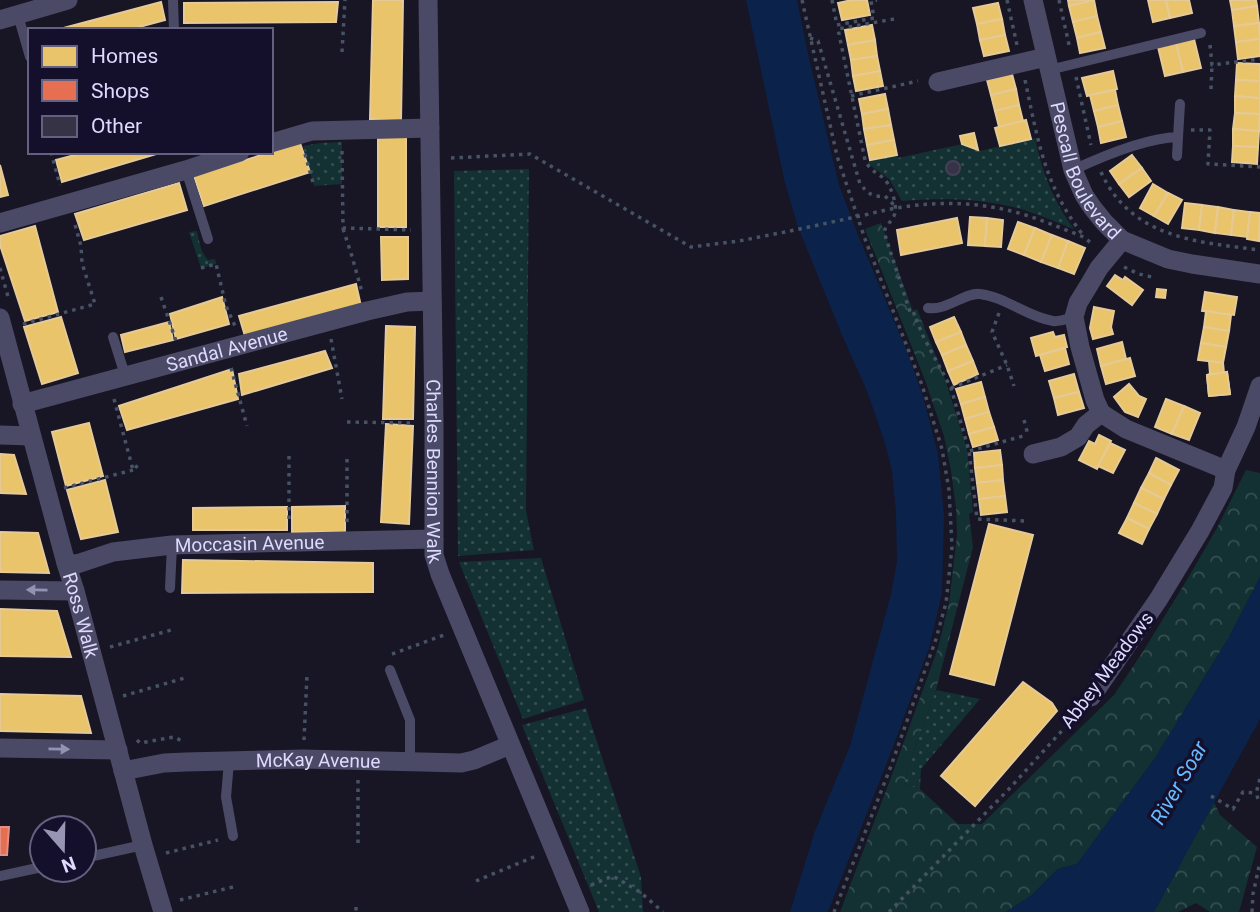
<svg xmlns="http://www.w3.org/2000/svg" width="1260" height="912" viewBox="0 0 1260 912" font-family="Roboto,sans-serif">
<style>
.green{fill:url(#green-dots)}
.forest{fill:url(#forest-crowns)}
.water{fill:#0b234b}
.homes{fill:#e9c46a;stroke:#e5ca97;stroke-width:2}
.shops{fill:#e76f51;stroke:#e48f85;stroke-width:2}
.building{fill:#363346;stroke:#454058;stroke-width:2}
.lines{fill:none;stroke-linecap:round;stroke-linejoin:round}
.path{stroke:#455364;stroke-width:3.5;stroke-dasharray:3.5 5;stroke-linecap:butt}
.service{stroke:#4b4a66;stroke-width:10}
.minor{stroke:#4b4a66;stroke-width:19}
.path-bridge{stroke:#455364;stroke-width:3.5;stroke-dasharray:3.5 5;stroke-linecap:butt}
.oneway{fill:#9492b2}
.labels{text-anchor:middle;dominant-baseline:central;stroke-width:7;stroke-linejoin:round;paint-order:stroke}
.street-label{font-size:19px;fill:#ddd9ff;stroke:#140f2b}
.water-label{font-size:21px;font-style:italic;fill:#67b9ff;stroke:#140f2b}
</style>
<defs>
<pattern id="green-dots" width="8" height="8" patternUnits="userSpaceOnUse" patternTransform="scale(1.75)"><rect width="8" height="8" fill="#133132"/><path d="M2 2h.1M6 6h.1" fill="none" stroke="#354e51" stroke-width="1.8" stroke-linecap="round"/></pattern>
<pattern id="forest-crowns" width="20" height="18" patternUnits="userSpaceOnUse" patternTransform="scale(1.75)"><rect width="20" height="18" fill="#133132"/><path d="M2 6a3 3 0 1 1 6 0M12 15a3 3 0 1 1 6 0" fill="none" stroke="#354e51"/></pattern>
</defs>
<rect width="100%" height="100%" fill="#181525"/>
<!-- green -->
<g class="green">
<path d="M1035,138C1042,172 1053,201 1074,229C1055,222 1036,213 1017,208C979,198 941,198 902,201L889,179L871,166L868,163L870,160L897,155L898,158L962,144L980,151Z"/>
<path d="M342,142V184L314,186L303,146L320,143Z"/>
<path d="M529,169L526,511L534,550L458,556L454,171Z"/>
<path d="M197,231C199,241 201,253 208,260L215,259L216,264L201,268L189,232Z"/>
<path d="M541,558L584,700L523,719L459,562Z"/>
<path d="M936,690L980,699L921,769L920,789L904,784L908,768Z"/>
<path d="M586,708L641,877L643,912H599L522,725Z"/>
</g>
<!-- forest -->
<g class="forest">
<path d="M881,223L913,311L917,309L945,379L967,449L973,512L969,514L973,547L936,690L908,768L904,784L920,789L958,824H982L1114,695L1144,650L1188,578L1217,528L1246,470L1260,473V577L1229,637L1155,758L1077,864L1058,869L1032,895L1006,912H840L890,780L938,648L949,603L957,535L956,508L951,471L944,436L925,380L865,229Z"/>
<path d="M1214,802L1220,815L1257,847L1239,912H1210L1196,903L1178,912H1154Z"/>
</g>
<!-- water -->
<g class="water">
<path d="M746,0H797L809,58L839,185L858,235L906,349L923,396L938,454L944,515L942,594L929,648L895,742L828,912H790L815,831L850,746L891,594L897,561L896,513L892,470L884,440L867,391L842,335L798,227L785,183Z"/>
<path d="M1260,577V719L1154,912H1006L1032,895L1058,869L1077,864L1155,758L1229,637Z"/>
</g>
<!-- homes -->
<g class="homes">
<path d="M373,0H403L401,121L370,119Z"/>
<path d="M852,0H867L870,15L842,20L838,3Z"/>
<path d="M1068,0H1094L1069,6Z"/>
<path d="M1094,0L1097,16L1073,22L1069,6Z"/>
<path d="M1148,0H1166L1170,18L1153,22Z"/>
<path d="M1166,0H1189L1192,13L1170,18Z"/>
<path d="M1230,0H1256L1257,6L1232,10Z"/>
<path d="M161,2L165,20L128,30H56Z"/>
<path d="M338,2L336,22L184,23V3Z"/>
<path d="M998,3L1002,19L977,24L973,8Z"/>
<path d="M1257,6L1259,23L1234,26L1232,10Z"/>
<path d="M1097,16L1101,32L1077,38L1073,22Z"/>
<path d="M1002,19L1005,35L980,40L977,24Z"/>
<path d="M1259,23L1260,39L1236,42L1234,26Z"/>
<path d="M872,25L875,40L848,45L845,30Z"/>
<path d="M1101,32L1105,48L1080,53L1077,38Z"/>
<path d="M1005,35L1009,51L984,56L980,40Z"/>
<path d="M1194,39L1201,68L1183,72L1176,43Z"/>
<path d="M1260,39V56L1238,59L1236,42Z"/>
<path d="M875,40L877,56L851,60L848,45Z"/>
<path d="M1176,43L1183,72L1165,76L1158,47Z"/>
<path d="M877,56L880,71L853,76L851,60Z"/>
<path d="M1237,63L1260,64V81L1236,80Z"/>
<path d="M880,71L883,86L856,91L853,76Z"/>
<path d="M1113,71L1117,89L1087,96L1082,78Z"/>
<path d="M1012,74L1016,89L991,95L987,80Z"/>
<path d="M1236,80L1260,81V98L1235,96Z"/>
<path d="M1016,89L1019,105L995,111L991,95Z"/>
<path d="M1115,90L1118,105L1094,111L1090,95Z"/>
<path d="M885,94L888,109L862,114L859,99Z"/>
<path d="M1235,96L1260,98V114L1235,113Z"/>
<path d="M1019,105L1023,121L999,127L995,111Z"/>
<path d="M1118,105L1122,121L1098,127L1094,111Z"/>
<path d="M888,109L891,125L864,129L862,114Z"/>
<path d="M1235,113L1260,114L1259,131L1233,129Z"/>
<path d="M1026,120L1031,139L1000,146L995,128Z"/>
<path d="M1122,121L1126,137L1101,143L1098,127Z"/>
<path d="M891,125L894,140L867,145L864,129Z"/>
<path d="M1233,129L1259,131L1258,147L1233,146Z"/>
<path d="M974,133L978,150L962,144L960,136Z"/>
<rect x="378" y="137" width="28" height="90"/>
<path d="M894,140L897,155L870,160L867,145Z"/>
<path d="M300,143L310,172L204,206L194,176Z"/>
<path d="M1233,146L1258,147L1257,164L1232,162Z"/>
<path d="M86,152H163L62,182L56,160Z"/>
<path d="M1132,155L1142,168L1119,184L1110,171Z"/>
<path d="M0,165L8,195L0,197Z"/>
<path d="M1142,168L1151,181L1129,197L1119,184Z"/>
<path d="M179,183L187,210L84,240L75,214Z"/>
<path d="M1153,184L1168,193L1154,216L1140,208Z"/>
<path d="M1168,193L1182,200L1168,224L1154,216Z"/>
<path d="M1185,203L1202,205L1199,230L1182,228Z"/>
<path d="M1202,205L1218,207L1215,233L1199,230Z"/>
<path d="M1218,207L1234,210L1231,235L1215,233Z"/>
<path d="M1234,210L1250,212L1247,237L1231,235Z"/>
<path d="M1250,212L1260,213L1259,241L1247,239Z"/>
<path d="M970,217L987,218L985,246L968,245Z"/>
<path d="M957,218L962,243L901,255L897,230Z"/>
<path d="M987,218L1003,220L1001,247L985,246Z"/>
<path d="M1018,222L1035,228L1024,255L1008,249Z"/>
<path d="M35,226L58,312L25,321L0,245V236Z"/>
<path d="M1035,228L1052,235L1041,262L1024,255Z"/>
<path d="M1052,235L1068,241L1058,268L1041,262Z"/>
<path d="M381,237H408V279L382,280Z"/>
<path d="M1068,241L1085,248L1074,274L1058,268Z"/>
<path d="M1115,275L1123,280L1125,277L1143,290L1132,305L1107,286Z"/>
<path d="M356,284L361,306L245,336L239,316Z"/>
<path d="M1157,289L1166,290L1165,298L1156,297Z"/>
<path d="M1205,292L1237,297L1234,315L1202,311Z"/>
<path d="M222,297L229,324L176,339L170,314Z"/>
<path d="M1094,307L1114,311L1111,327L1113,334L1093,339L1090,328Z"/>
<path d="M1206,311L1231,315L1229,331L1204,327Z"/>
<path d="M61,317L78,373L42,384L24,327Z"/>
<path d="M954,317L961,332L936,342L930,327Z"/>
<path d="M169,322L173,340L125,352L121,335Z"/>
<path d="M386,326L415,327L413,419H383Z"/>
<path d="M1204,327L1229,331L1226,347L1201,343Z"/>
<path d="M961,332L966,345L942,355L936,342Z"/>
<path d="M1053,332L1055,337L1064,335L1067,347L1036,356L1031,338Z"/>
<path d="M1122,342L1126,359L1101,366L1097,349Z"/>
<path d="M1201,343L1226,347L1223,363L1198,360Z"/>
<path d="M966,345L973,361L948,371L942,355Z"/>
<path d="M1065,348L1069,364L1045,371L1040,355Z"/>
<path d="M325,351L332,368L242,395L239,374Z"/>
<path d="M1130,358L1135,376L1106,384L1101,366Z"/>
<path d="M973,361L978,374L954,385L948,371Z"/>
<path d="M1209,361L1223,363L1224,373L1227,372L1230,394L1209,396L1207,375L1210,374Z"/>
<path d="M232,369L238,399L127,430L119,406Z"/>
<path d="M1227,372L1230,394L1209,396L1207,375Z"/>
<path d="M1074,374L1079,392L1054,398L1049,381Z"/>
<path d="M981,382L985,397L961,404L956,389Z"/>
<path d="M1129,384L1139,396L1146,399L1138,417L1125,412L1114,397Z"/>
<path d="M1079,392L1084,408L1058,415L1054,398Z"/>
<path d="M985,397L989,412L965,419L961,404Z"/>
<path d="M1166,399L1184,406L1172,434L1155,427Z"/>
<path d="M1184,406L1200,413L1189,440L1172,434Z"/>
<path d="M989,412L994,427L969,434L965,419Z"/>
<path d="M89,423L103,476L66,486L52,432Z"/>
<path d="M386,424L413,426L409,524L381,522Z"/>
<path d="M994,427L998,440L973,447L969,434Z"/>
<path d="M1099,435L1111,441L1097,469L1079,460L1089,441L1095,444Z"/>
<path d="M1110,443L1125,450L1113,473L1098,466Z"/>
<path d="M1000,450L1002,465L975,468L974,453Z"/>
<path d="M0,454L14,455L26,494L0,493Z"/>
<path d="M1156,458L1179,470L1171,485L1149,473Z"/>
<path d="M1002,465L1003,480L977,483L975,468Z"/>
<path d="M1149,473L1171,485L1164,499L1141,488Z"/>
<path d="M105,480L118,532L81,539L67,490Z"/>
<path d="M1003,480L1005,496L979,499L977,483Z"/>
<path d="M1141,488L1164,499L1157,514L1134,503Z"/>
<path d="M1005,496L1007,512L981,515L979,499Z"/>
<path d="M1134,503L1157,514L1149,529L1127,518Z"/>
<path d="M345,506V532H292V507Z"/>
<path d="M287,507V530H193V508Z"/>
<path d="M1127,518L1149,529L1142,544L1119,533Z"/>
<path d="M989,524L1033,535L994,685L950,674Z"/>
<path d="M0,532L38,533L49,573L0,572Z"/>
<path d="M183,560L373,563V592L182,593Z"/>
<path d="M0,609L57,611L71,657L0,656Z"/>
<path d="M1023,682L1052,703L1057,711L975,806L941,776Z"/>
<path d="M0,694L81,696L91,733L0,731Z"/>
</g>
<!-- shops -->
<path class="shops" d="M0,827H9L7,855H0Z"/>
<!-- building -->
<circle class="building" cx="953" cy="168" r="7"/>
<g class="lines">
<!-- path -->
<g class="path">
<path d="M802,0L837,156L865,239L922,385L942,449L949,490L952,547L946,603L936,639L891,766L834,912"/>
<path d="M832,0L837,25L874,18L871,1L877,0"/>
<path d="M1007,0L1017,45"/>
<path d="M1059,0L1070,49"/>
<path d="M894,19L838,29L865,160C872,174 877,171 885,180C891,186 897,204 895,213C893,221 886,224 884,232L911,315L916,313"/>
<path d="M810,38L818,41L860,184C869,194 871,197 885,196L894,205"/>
<path d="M1210,45L1212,65L1260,59"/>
<path d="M342,52L345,0"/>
<path d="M271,65H272"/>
<path d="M1076,77L1091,145"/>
<path d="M1025,80C1038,140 1044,185 1083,235"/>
<path d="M1211,89L1212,65"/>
<path d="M851,96L918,81"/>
<path d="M1191,130H1210L1208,164L1260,167"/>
<path d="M342,151L343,228L411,230"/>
<path d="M51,152L60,185"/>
<path d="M305,154L314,186"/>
<path d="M451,158L530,154L691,247L739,241L790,231"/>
<path d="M1101,172C1131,238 1196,242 1260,250"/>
<path d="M865,215C913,202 963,199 1011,211C1036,217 1060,228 1084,237L1092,244"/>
<path d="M343,229L351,253L362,292"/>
<path d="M1124,267L1139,274L1156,278"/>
<path d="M0,268L9,300"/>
<path d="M201,268L216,264L226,306L235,326"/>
<path d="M161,297L176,341"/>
<path d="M999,313L992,332L1007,365L1014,386"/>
<path d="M916,319L923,336L951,388L969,451L977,519L1026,521"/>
<path d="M23,324L95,304L82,263L81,246L74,221"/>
<path d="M331,339L342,399"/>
<path d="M231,368L247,426"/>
<path d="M951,388L1007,365"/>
<path d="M114,399L133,470L139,464"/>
<path d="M1024,420L1028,435"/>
<path d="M347,422L415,423"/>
<path d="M970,451L1023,436"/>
<path d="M289,456V524"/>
<path d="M64,488L133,470"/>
<path d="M347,522V458"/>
<path d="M110,647L175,629"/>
<path d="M392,654L444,635"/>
<path d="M123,696L188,677"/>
<path d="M137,740L140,743L174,737L182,741"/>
<path d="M304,740L307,675"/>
<path d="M1260,779C1257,788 1255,795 1260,803"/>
<path d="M1211,796L1233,809L1243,792L1257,793"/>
<path d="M358,843V779"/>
<path d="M166,853L218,840"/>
<path d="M476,881L536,856"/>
<path d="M591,885L613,876L640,892L663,912"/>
<path d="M180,900L237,886"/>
<path d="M356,907V912"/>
<path d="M889,912L1009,789L1078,713"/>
<path d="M1252,912L1253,894L1260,862"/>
</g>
<!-- service -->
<g class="service">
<path d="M173,0L174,30"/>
<path d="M18,15L30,57"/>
<path d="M1049,70L1201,33"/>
<path d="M1177,156L1178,137"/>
<path d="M186,170L208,239"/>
<path d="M1073,170C1103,156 1145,138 1178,137L1180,104"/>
<path d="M928,308C947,311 965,292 980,294C1006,297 1027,317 1053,321C1059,322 1067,319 1074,317"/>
<path d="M113,337L125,375"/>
<path d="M170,588L172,545"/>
<path d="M390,670L410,720V763"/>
<path d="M229,761L226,797L233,836"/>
<path d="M84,858L143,845"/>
<path d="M0,876L42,867"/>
</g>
<!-- minor -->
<g class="minor">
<path id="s1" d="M428,0L434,423V555L440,574L580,912"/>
<path id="s2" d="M1033,0L1073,170L1084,195L1092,207L1104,222L1122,240L1168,259L1192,264L1260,274"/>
<path d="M0,20L68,0"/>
<path d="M938,82L1046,57"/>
<path d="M271,143L312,131L430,128"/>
<path d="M0,223L186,170L240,152"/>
<path d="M1122,240L1099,268L1089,285L1078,303L1074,317L1080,347L1095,400L1101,413L1126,429L1226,470"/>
<path id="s3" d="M0,318L66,563L75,591L143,845L163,912"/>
<path id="s4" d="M22,404L367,311L407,302L432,301"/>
<path d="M0,435L31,436"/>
<path d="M1033,454L1061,447L1078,437L1086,425L1101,413"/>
<path id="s5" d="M66,563L77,564L113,552L172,545L434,539"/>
<path d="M0,590L75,591"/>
<path d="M1091,697L1158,600L1200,531L1223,488L1226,470L1246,427L1260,386"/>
<path d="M0,748L118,750"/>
<path id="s6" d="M123,771L164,763L186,762L303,759L461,763L474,760L510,745"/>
</g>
<!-- path-bridge -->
<path class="path-bridge" d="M790,231L865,215"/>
</g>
<!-- one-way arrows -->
<defs><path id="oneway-solid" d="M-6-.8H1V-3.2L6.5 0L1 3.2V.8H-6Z" transform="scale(1.75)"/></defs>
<g class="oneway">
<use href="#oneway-solid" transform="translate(37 590) rotate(-179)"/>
<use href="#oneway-solid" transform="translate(59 749) rotate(1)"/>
</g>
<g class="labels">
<!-- street labels -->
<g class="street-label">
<text stroke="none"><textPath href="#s2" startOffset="180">Pescall Boulevard</textPath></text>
<text stroke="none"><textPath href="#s4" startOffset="212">Sandal Avenue</textPath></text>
<text stroke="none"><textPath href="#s1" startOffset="471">Charles Bennion Walk</textPath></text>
<text stroke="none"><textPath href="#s5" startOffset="186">Moccasin Avenue</textPath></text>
<text stroke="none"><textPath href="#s3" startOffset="308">Ross Walk</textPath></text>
<text transform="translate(1107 670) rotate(-53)">Abbey Meadows</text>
<text stroke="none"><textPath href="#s6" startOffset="196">McKay Avenue</textPath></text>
</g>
<!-- water labels -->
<g class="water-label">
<text transform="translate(1179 783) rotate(-60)">River Soar</text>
</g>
</g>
<!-- legend -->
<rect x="28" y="28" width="245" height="126" fill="#140f2b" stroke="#646080" stroke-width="2"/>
<rect x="42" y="46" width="35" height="21" fill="#e9c46a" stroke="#646080" stroke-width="2"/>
<text x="91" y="63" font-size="21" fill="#ddd9ff">Homes</text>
<rect x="42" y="80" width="35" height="21" fill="#e76f51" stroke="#646080" stroke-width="2"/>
<text x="91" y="98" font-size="21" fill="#ddd9ff">Shops</text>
<rect x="42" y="116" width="35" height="21" fill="#363346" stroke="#646080" stroke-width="2"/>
<text x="91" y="133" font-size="21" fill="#ddd9ff">Other</text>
<!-- north arrow -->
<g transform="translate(63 849) rotate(160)"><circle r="33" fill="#140f2b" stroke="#646080" stroke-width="2"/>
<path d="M0-5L12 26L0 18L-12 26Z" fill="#9894b3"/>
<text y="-10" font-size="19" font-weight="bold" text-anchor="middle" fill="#ddd9ff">N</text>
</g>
</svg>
